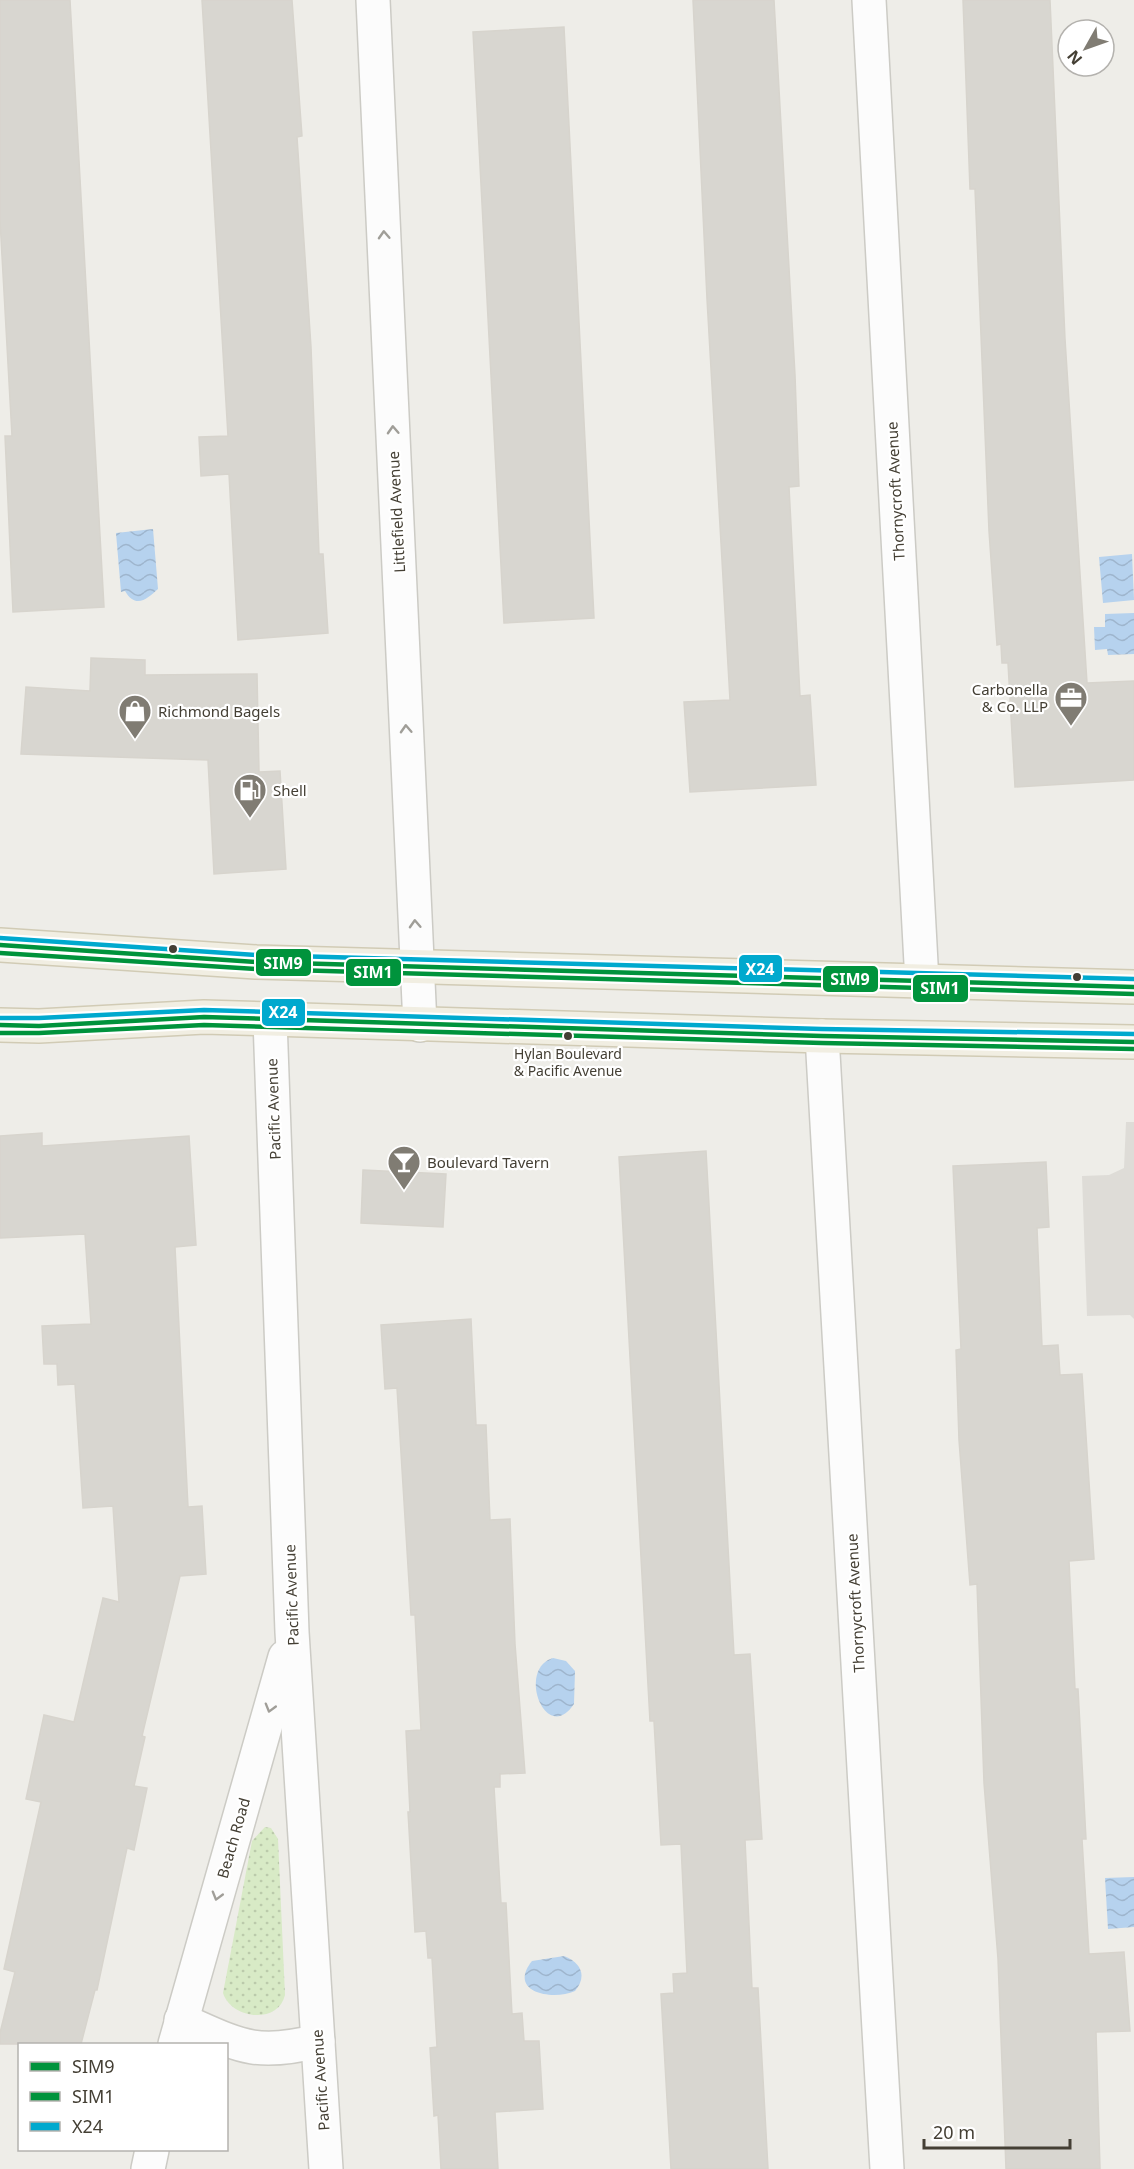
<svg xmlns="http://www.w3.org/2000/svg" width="1134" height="2169" viewBox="0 0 1134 2169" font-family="'Noto Sans',sans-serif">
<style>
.green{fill:url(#green-dots)}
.parking{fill:#dedcd7}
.water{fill:url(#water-waves)}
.building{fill:#d8d6d0;stroke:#d7d4cd;stroke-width:1.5}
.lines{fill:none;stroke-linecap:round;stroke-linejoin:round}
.minor-casing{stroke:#cccbc5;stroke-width:36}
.primary-casing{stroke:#d1cbb5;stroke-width:36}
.minor{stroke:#fcfcfc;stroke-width:33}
.primary{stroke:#f1eee2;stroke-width:33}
.bus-1-casing{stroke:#fff;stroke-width:9}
.bus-2-casing{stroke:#fff;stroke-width:9}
.bus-3-casing{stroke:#fff;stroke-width:9}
.bus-1{stroke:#00933c;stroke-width:4.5}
.bus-2{stroke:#00933c;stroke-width:4.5}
.bus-3{stroke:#00a9ce;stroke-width:4.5}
.oneway{stroke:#a09e98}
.bus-dot{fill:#443f34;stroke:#fff;stroke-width:2}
.labels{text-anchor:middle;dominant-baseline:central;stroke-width:4.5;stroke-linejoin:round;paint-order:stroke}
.bus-label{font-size:14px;fill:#443f34;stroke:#fff}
.street-label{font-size:15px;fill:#443f34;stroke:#fff}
.poi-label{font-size:15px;fill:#443f34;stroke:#fff;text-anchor:start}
.line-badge{stroke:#fff;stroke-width:2}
.badge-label{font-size:16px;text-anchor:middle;font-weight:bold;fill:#fff}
</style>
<defs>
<pattern id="green-dots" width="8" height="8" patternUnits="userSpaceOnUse" patternTransform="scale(1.5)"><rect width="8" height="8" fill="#d8eac6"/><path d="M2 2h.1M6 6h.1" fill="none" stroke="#bbcaab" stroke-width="1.8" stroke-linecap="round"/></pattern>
<pattern id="water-waves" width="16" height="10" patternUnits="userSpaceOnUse" patternTransform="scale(1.5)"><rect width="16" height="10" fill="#b6d2ee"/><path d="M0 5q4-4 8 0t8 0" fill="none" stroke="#9eb5cd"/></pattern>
</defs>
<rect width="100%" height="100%" fill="#eeede8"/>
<!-- green -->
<path class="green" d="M265,1827L271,1828L278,1839L285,1995C278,2025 231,2019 223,1993L252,1841Z"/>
<!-- parking -->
<path class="parking" d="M1126,1122H1134V1319L1130,1315L1087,1316L1082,1176L1109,1175L1124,1168Z"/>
<!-- water -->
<g class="water">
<path d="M153,529L158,589C148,598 136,610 125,591L121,592L116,533Z"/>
<path d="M1132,554L1134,600L1103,603L1099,557Z"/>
<path d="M1134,613V654L1108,655L1107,649L1095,650L1094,627H1105V614Z"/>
<path d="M553,1658L566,1661L575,1671L574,1704C546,1746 516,1669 553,1658Z"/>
<path d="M1134,1877V1927L1108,1929L1105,1878Z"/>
<path d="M564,1956C582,1963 587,1977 575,1991C552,2001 507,1992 532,1961Z"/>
</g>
<!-- building -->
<g class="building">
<path d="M0,0H70L104,607L13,612L5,436H12L0,220Z"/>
<path d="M202,0H292L302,136L297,137L311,347L319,554H323L328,633L238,640L229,474L201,476L199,437L228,436Z"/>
<path d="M693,0H774L795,375L799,486L789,487L800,696L810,695L816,785L690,792L684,702L730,700L707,299Z"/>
<path d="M963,0H1050L1065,339L1087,683L1134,681V780L1015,787L1008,663H1002L1001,644L997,645L989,531L975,189H970Z"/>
<path d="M564,27L594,618L504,623L473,32Z"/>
<path d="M91,658L145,660V675L257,674L259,772L280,771L286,869L214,874L208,760L21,754L26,687L90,691Z"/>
<path d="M42,1133V1146L189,1136L196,1245L175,1247L188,1507L202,1506L206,1574L180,1576L142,1736L145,1737L134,1786L147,1788L134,1850L127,1848L97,1990H95L81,2044H0V2033L15,1972L4,1969L41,1802L26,1799L44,1715L74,1722L103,1598L119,1602L113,1506L83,1508L75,1384L58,1385L57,1364H44L42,1326L91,1324L85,1234L0,1238V1136Z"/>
<path d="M706,1151L734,1655L750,1654L762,1839L745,1840L752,1988H758L768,2169H671L661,1994L674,1993L673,1974L687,1973L681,1844L661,1845L654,1721H650L619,1157Z"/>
<path d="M1046,1162L1049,1227L1037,1228L1042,1346L1058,1345L1060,1375L1082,1374L1094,1559L1069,1561L1075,1689H1078L1086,1839H1082L1089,1954L1124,1952L1130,2031L1096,2032L1100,2169H1006L998,1959L984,1783L977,1584L970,1585L959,1440L956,1350L961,1349L953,1166Z"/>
<path d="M363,1170L446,1174L443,1227L361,1223Z"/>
<path d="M471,1319L476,1425H486L490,1520L510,1519L515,1644L525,1773L500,1774V1787H494L501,1903H506L512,2014L522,2013L524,2041H539L543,2109L495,2112L498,2169H441L438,2115L434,2116L430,2048L437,2047L432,1958H428L426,1931L415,1932L408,1812H410L406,1731L421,1730L415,1615H411L397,1388L385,1389L381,1325Z"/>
</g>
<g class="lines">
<!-- minor casing -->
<g class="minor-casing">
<g id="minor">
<path d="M373,0L420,1025"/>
<path d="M869,0L922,982"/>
<path d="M270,1020L292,1632L326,2169"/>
<path d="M822,1036L887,2169"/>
<path d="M181,2020C238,2045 254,2057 318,2041"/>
<path d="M175,2044L285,1657"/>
<path d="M148,2169L152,2150"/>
</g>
</g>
<!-- primary casing -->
<g class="primary-casing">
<g id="primary">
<path d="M0,945L256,962L1134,987"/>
<path d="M0,1025L39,1026L204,1017L822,1036L1134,1042"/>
</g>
</g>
<!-- minor -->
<use href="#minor" class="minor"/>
<!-- primary -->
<use href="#primary" class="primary"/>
<!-- bus-1 casing -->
<g class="bus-1-casing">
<g id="bus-1">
<path d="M0,945L256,962L1134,987"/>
<path d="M0,1025L39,1026L204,1017L822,1036L1134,1042"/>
</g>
</g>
<!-- bus-2 casing -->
<g class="bus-2-casing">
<g id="bus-2">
<path d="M0,953L256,969L1134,994"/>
<path d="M0,1033H39L204,1025L822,1043L1134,1049"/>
</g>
</g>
<!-- bus-3 casing -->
<g class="bus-3-casing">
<g id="bus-3">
<path d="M0,938L256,955L1134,979"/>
<path d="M0,1018H39L204,1010L822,1029L1134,1034"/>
</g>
</g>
<!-- bus-1 -->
<use href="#bus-1" class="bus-1"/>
<!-- bus-2 -->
<use href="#bus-2" class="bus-2"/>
<!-- bus-3 -->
<use href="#bus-3" class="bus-3"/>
</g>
<!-- one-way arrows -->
<defs><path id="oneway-chevron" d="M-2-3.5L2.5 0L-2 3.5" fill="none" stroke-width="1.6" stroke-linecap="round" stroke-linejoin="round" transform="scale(1.5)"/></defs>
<g class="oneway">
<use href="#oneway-chevron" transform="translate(384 235) rotate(-93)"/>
<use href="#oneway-chevron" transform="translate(393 430) rotate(-93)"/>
<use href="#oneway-chevron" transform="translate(406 729) rotate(-93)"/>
<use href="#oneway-chevron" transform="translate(415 924) rotate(-93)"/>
<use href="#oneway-chevron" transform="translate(270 1708) rotate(106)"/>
<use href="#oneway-chevron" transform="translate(217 1896) rotate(106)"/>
</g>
<!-- icons -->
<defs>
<g id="office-pin" transform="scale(1.725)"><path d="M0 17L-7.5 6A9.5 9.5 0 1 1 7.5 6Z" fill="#807c73" stroke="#fff"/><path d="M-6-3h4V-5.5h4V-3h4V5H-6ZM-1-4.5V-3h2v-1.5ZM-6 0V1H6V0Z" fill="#fff"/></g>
<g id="shop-pin" transform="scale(1.725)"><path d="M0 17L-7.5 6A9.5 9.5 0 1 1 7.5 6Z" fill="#807c73" stroke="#fff"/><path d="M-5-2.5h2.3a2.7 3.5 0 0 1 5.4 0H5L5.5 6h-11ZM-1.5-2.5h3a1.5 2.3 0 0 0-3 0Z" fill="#fff"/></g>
<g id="fuel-pin" transform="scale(1.725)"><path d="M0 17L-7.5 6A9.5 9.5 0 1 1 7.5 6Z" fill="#807c73" stroke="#fff"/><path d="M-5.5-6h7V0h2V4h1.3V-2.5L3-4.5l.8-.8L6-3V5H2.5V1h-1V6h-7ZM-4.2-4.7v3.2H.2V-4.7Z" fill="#fff"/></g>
<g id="bar-pin" transform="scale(1.725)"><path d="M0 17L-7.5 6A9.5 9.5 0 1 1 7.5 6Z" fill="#807c73" stroke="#fff"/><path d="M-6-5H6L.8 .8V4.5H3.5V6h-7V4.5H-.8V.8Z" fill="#fff"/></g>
</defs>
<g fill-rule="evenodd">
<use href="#office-pin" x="1071" y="698"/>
<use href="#shop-pin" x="135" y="711"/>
<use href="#fuel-pin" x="250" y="790"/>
<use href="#bar-pin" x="404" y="1162"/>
</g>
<!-- markers -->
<g class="bus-dot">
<circle cx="173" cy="949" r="5"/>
<circle cx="1077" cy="977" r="5"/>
<circle cx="568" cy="1036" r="5"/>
</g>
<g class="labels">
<!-- bus labels -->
<g class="bus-label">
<text x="568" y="1053">Hylan Boulevard<tspan x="568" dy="17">&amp; Pacific Avenue</tspan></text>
</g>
<!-- street labels -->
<g class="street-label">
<text transform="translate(895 491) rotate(-93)">Thornycroft Avenue</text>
<text transform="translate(396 512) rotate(-93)">Littlefield Avenue</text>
<text transform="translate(273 1109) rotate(-92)">Pacific Avenue</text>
<text transform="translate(291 1595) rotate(-92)">Pacific Avenue</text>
<text transform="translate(855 1603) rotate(-93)">Thornycroft Avenue</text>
<text transform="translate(233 1838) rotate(-74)">Beach Road</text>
<text transform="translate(320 2080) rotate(-94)">Pacific Avenue</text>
</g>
<!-- poi labels -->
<g class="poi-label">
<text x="1048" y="689" text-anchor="end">Carbonella<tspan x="1048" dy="17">&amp; Co. LLP</tspan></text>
<text x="158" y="711">Richmond Bagels</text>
<text x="273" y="790">Shell</text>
<text x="427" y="1162">Boulevard Tavern</text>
</g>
</g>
<g class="line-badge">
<rect x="255" y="948" width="57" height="29" rx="6" fill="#00933c"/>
<rect x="738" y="954" width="45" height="29" rx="6" fill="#00a9ce"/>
<rect x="345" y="958" width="57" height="29" rx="6" fill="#00933c"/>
<rect x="822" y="965" width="57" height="28" rx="6" fill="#00933c"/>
<rect x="912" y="974" width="57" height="29" rx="6" fill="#00933c"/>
<rect x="261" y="998" width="45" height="29" rx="6" fill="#00a9ce"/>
</g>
<g class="badge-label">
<text x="283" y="969">SIM9</text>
<text x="760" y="975">X24</text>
<text x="373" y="978">SIM1</text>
<text x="850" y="985">SIM9</text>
<text x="940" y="994">SIM1</text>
<text x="283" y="1018">X24</text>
</g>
<!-- legend -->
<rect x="18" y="2043" width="210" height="108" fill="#ffffff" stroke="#b4b2ae" stroke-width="1.5"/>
<rect x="30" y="2062" width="30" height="9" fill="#00933c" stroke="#b4b2ae" stroke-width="1.5"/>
<text x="72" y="2073" font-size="18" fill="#443f34">SIM9</text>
<rect x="30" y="2092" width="30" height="9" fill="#00933c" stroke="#b4b2ae" stroke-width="1.5"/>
<text x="72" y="2103" font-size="18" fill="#443f34">SIM1</text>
<rect x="30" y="2122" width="30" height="9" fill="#00a9ce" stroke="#b4b2ae" stroke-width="1.5"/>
<text x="72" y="2133" font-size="18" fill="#443f34">X24</text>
<!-- north arrow -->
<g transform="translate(1086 48) rotate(230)"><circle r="28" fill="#ffffff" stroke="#b4b2ae" stroke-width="1.5"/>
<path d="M0-4.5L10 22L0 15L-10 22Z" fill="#807c73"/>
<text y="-9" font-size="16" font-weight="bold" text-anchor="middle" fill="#443f34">N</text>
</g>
<!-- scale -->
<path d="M924 2139v9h146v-9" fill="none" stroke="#443f34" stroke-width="3"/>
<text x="933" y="2139" font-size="18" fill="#443f34" stroke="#ffffff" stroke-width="4.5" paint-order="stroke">20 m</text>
</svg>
